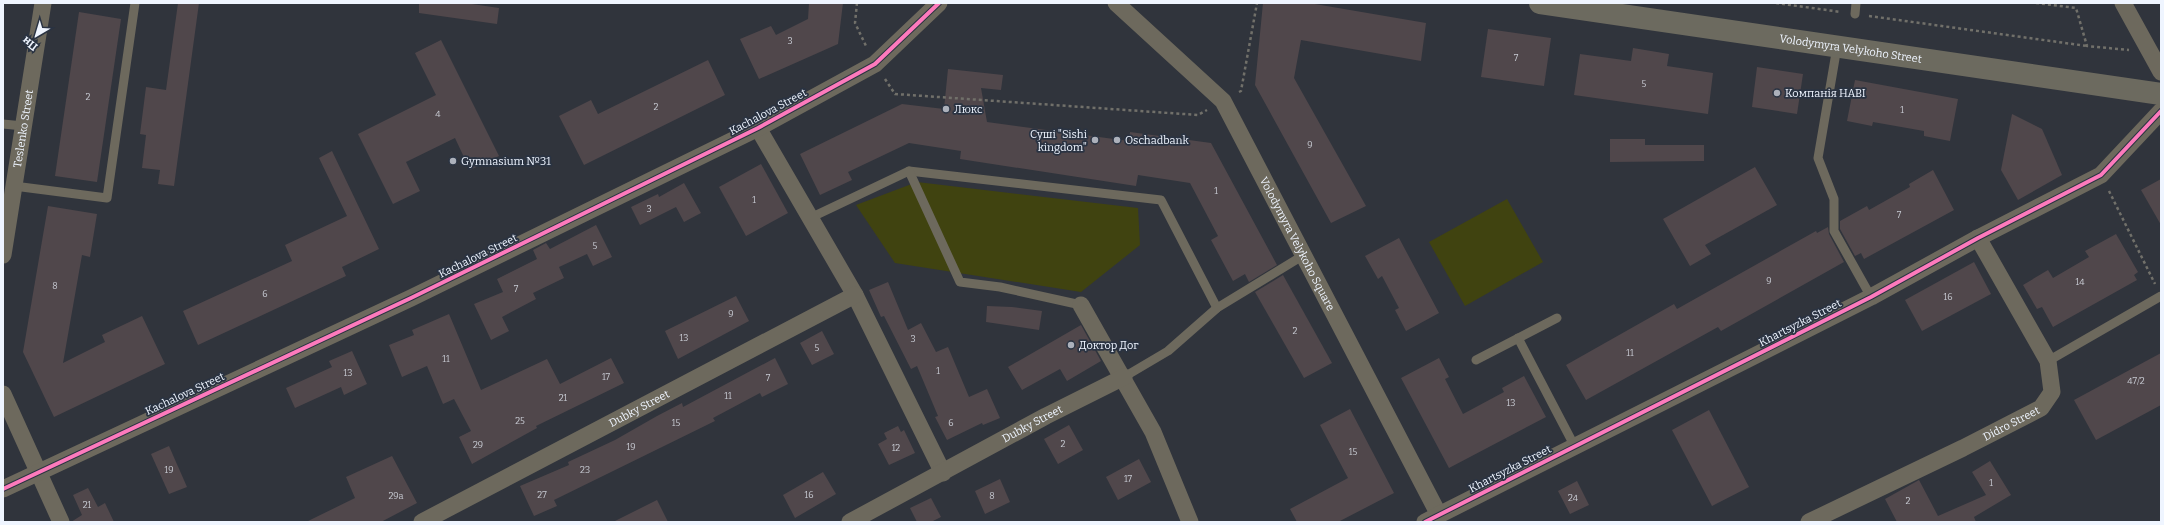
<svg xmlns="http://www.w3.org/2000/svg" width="2164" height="525" viewBox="0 0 2164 525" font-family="Bitter,serif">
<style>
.green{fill:#404310}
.building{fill:#50474b}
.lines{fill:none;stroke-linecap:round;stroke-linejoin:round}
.path{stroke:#71706a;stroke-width:2.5;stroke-dasharray:3 3;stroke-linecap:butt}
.service{stroke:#6d695d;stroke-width:9}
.minor{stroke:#6d695d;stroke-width:17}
.primary{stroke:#6c6a5f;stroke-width:22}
.cycleway-casing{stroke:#2a3342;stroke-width:6}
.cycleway{stroke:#fd7abc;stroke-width:4}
.poi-dot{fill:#acb1bb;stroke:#2a3342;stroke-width:1.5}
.labels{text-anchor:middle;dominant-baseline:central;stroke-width:3.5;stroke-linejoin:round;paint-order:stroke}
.number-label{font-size:9px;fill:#c7cad2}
.street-label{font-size:11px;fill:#eff5ff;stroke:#2a3342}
.poi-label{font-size:11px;fill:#eff5ff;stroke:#2a3342;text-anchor:start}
</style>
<rect width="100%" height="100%" fill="#30343c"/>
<!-- green -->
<g class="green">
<path d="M917,182L1138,208L1140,245L1081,292L895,263L856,205Z"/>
<path d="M1507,199L1543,262L1465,306L1429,242Z"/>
</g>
<!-- building -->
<g class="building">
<path d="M178,3H199L174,186L158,184L160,170L142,168L146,135L140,134L146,87L166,90Z"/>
<path d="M419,3H465L499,8L497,24L419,13Z"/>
<path d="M809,3H843L838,44L759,79L740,39L771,26L776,35L808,19Z"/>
<path d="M1263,3H1309L1426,23L1421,61L1301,40L1294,78L1366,206L1331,223L1255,85Z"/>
<path d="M79,12L121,19L97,182L55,176Z"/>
<path d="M1488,29L1551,38L1544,86L1481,77Z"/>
<path d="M441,40L499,156L470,170L455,138L406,162L420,191L393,204L358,134L436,95L415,53Z"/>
<path d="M1633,48L1669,54L1667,66L1713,73L1708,114L1574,95L1580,54L1631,61Z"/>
<path d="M708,60L725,95L584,165L559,116L591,100L598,114Z"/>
<path d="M1757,67L1803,74L1797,114L1752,107Z"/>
<path d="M948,69L1003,75L1001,90L981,88L987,122L1129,141L1130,132L1211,143L1277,265L1249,282L1245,274L1233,281L1211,240L1218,236L1190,183L1138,175L1136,186L960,159L961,151L909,143L848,172L852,180L820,195L800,154L902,104L944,109Z"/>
<path d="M1855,80L1958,99L1950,141L1924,136V131L1873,122L1872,126L1847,121Z"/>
<path d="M2012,114L2042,129L2062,175L2018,200L2001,170Z"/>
<path d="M1610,139H1645V145H1704V161L1610,162Z"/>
<path d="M332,151L379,249L342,267L346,276L198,345L183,311L292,261L285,245L347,216L319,158Z"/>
<path d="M761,164L788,213L746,236L719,187Z"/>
<path d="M1755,167L1777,205L1705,245L1711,254L1690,266L1663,219Z"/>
<path d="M1933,170L1954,210L1864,259L1861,253L1855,256L1840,229V221L1867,206L1869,210L1910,187L1909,184Z"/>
<path d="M2161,179V225L2141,190Z"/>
<path d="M684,183L701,213L684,222L676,207L640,225L631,207L658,194L659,197Z"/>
<path d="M48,206L97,214L90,257L82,255L63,363L105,342L102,335L142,316L165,364L54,417L23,352Z"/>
<path d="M596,225L612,257L593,266L587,254L559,267L564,278L533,293L536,299L502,317L509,331L491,340L474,304L503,292L497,279L537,259L533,250L546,243L550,249Z"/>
<path d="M1828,227L1829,234L1844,262L1721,331L1718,327L1586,400L1566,365L1674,304L1677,309L1816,231L1817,233Z"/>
<path d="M2116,234L2138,272L2134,275L2137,280L2053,327L2042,307L2037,309L2023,285L2048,270L2053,278L2089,257L2085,251Z"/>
<path d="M1399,238L1439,313L1406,331L1395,310L1399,308L1382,276L1378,279L1365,256Z"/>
<path d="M1974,262L1991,294L1922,331L1905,300Z"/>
<path d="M1283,275L1332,363L1304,378L1255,292Z"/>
<path d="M888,282L908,330L921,323L936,352L948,347L969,397L987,389L1000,418L983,425L982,423L947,440L935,417L938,416L917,366L911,369L884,316L881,317L869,290Z"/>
<path d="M736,296L749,321L678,359L665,331Z"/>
<path d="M987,306L1012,307L1042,311L1039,330L986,322Z"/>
<path d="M449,314L481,390L547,359L560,384L611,358L624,383L536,426L537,428L472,464L459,437L471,431L454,399L443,404L427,366L402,377L389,345L414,335L412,330Z"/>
<path d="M1081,325L1101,361L1067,381L1060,369L1022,390L1008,367Z"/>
<path d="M822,331L834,354L812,365L800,343Z"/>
<path d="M352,351L367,384L344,395L341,387L295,408L286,388L332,367L329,361Z"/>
<path d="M2161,353V405L2096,440L2074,400Z"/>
<path d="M775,358L788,384L762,397L760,393L713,418L715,421L554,500L557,506L534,516L520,486L569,465L568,462L615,440L657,416L682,403L683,407Z"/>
<path d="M1439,358L1449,377L1445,379L1463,414L1504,392L1502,388L1524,376L1546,417L1449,468L1401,378Z"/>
<path d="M1350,409L1394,493L1338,522H1297L1290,509L1348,478L1320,425Z"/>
<path d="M1709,410L1749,487L1712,506L1672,430Z"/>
<path d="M1069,425L1083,450L1058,464L1044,439Z"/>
<path d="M898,426L901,432L904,430L915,453L889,465L878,444L887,439L884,433Z"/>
<path d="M169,446L187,487L169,494L151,454Z"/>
<path d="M392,456L417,503L381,522H306L355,498L346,477Z"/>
<path d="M1139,459L1151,482L1118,500L1106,477Z"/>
<path d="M1990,461L2011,495L1974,517L1976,522H1897L1885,499L1919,480L1938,516L1986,495L1972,472Z"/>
<path d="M823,472L836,494L795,518L783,495Z"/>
<path d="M1000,479L1010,502L985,514L975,491Z"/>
<path d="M1577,481L1589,505L1570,514L1558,491Z"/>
<path d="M88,488L98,507L105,503L114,522H71L82,515L73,495Z"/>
<path d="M931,498L941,517L931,522H917L910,508Z"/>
<path d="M657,500L668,522H613Z"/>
</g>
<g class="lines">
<!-- path -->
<g class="path">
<path d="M857,3L855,23L867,48"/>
<path d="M1776,3L1841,12"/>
<path d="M2036,3L2076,8L2087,46L2129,50"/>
<path d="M1869,16L2087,46"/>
<path d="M885,79L895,94L1198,115L1207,110"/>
<path d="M1239,92L1241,91L1257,3"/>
<path d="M2109,191L2155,284"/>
</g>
<!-- service -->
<g class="service">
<path d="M1855,14L1856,3"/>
<path d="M1837,47L1818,158L1834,199V231L1871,297"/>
<path d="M3,124L23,126"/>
<path d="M909,171L1161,200L1217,308"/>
<path d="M14,186L107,198L135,3"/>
<path d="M810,218L909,171L960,282L1000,287L1081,305"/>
<path d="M1518,338L1575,447"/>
<path d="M1476,360L1557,318"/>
<path d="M2048,361L2161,296"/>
<path d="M1124,377L1168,351L1217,308L1304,255"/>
</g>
<!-- minor -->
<g class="minor">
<path id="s1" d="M1116,3L1223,101L1439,515"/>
<path d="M2123,3L2161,72"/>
<path d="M758,128L855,295L943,473"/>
<path id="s2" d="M3,255L43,3"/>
<path d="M1081,305L1153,432L1190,522"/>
<path d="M3,394L61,522"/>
<path d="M3,489L411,298L758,128L875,64L939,3"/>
<path id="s3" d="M422,522L855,295"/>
<path id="s4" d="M850,522L1046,416L1124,377"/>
<path d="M1425,522L1871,297L1978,238L2101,175L2161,111"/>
<path id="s5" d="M1809,522L1963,448L2041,408L2052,392L2048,361L1978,238"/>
</g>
<!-- primary -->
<path class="primary" id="s6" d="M1540,3L2161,94"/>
<!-- cycleway casing -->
<g class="cycleway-casing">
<g id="cycleway">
<path d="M3,489L411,298L758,128L875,64L939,3"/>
<path d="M1425,522L1871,297L1978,238L2101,175L2161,111"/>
</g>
</g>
<!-- cycleway -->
<use href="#cycleway" class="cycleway"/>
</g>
<!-- markers -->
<g class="poi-dot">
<circle cx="1777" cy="93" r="4"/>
<circle cx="946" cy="109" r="4"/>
<circle cx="1095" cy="140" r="4"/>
<circle cx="1117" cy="140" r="4"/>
<circle cx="453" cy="161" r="4"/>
<circle cx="1071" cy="345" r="4"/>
</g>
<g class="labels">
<!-- number labels -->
<g class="number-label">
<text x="790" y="41">3</text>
<text x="1516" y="58">7</text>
<text x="1644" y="84">5</text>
<text x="88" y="97">2</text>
<text x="656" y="107">2</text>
<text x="1902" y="110">1</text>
<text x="438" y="114">4</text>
<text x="1310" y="145">9</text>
<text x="1216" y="191">1</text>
<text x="754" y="200">1</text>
<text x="649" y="209">3</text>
<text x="1899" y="215">7</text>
<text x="595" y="246">5</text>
<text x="1769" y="281">9</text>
<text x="2080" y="282">14</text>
<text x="55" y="286">8</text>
<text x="516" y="289">7</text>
<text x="265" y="294">6</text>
<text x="1948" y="297">16</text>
<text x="731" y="314">9</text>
<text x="1295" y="331">2</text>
<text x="684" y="338">13</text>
<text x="913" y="339">3</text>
<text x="817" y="348">5</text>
<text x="1630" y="353">11</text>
<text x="446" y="359">11</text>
<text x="938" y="371">1</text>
<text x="348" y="373">13</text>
<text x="606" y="377">17</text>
<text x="768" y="378">7</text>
<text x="2136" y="381">47/2</text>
<text x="728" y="396">11</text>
<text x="563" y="398">21</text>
<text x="1511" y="403">13</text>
<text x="520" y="421">25</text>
<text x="676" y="423">15</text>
<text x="951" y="423">6</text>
<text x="1063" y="444">2</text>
<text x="478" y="445">29</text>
<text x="631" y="447">19</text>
<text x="896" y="448">12</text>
<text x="1353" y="452">15</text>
<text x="169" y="470">19</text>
<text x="585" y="470">23</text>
<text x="1128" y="479">17</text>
<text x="1991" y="483">1</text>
<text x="542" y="495">27</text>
<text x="809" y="495">16</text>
<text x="396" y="496">29а</text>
<text x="992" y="496">8</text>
<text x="1573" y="498">24</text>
<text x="1908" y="501">2</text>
<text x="87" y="505">21</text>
</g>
<!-- street labels -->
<g class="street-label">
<text stroke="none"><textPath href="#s6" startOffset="314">Volodymyra Velykoho Street</textPath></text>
<text transform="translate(768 112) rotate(-28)">Kachalova Street</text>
<text stroke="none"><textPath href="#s2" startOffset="128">Teslenko Street</textPath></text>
<text stroke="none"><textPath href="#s1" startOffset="306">Volodymyra Velykoho Square</textPath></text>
<text transform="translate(478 256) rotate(-26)">Kachalova Street</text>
<text transform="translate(1800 323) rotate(-27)">Khartsyzka Street</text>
<text transform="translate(185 394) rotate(-25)">Kachalova Street</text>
<text stroke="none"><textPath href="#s3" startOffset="245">Dubky Street</textPath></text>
<text stroke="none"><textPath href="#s5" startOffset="225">Didro Street</textPath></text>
<text stroke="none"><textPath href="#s4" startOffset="207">Dubky Street</textPath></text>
<text transform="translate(1510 469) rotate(-27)">Khartsyzka Street</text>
</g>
<!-- poi labels -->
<g class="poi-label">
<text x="1785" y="93">Компанія НАВІ</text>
<text x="954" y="109">Люкс</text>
<text x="1087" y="134" text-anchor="end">Суші "Sishi<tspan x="1087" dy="13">kingdom"</tspan></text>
<text x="1125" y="140">Oschadbank</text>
<text x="461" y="161">Gymnasium №31</text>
<text x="1079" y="345">Доктор Дог</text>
</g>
</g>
<!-- border -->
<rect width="2164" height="525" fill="none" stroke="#eff5ff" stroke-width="8"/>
<!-- north arrow -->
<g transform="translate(36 36) rotate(218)" stroke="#2a3342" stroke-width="3" paint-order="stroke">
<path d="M0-3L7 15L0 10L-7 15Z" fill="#eff5ff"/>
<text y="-6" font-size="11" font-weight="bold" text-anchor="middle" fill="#eff5ff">Пн</text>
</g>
</svg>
